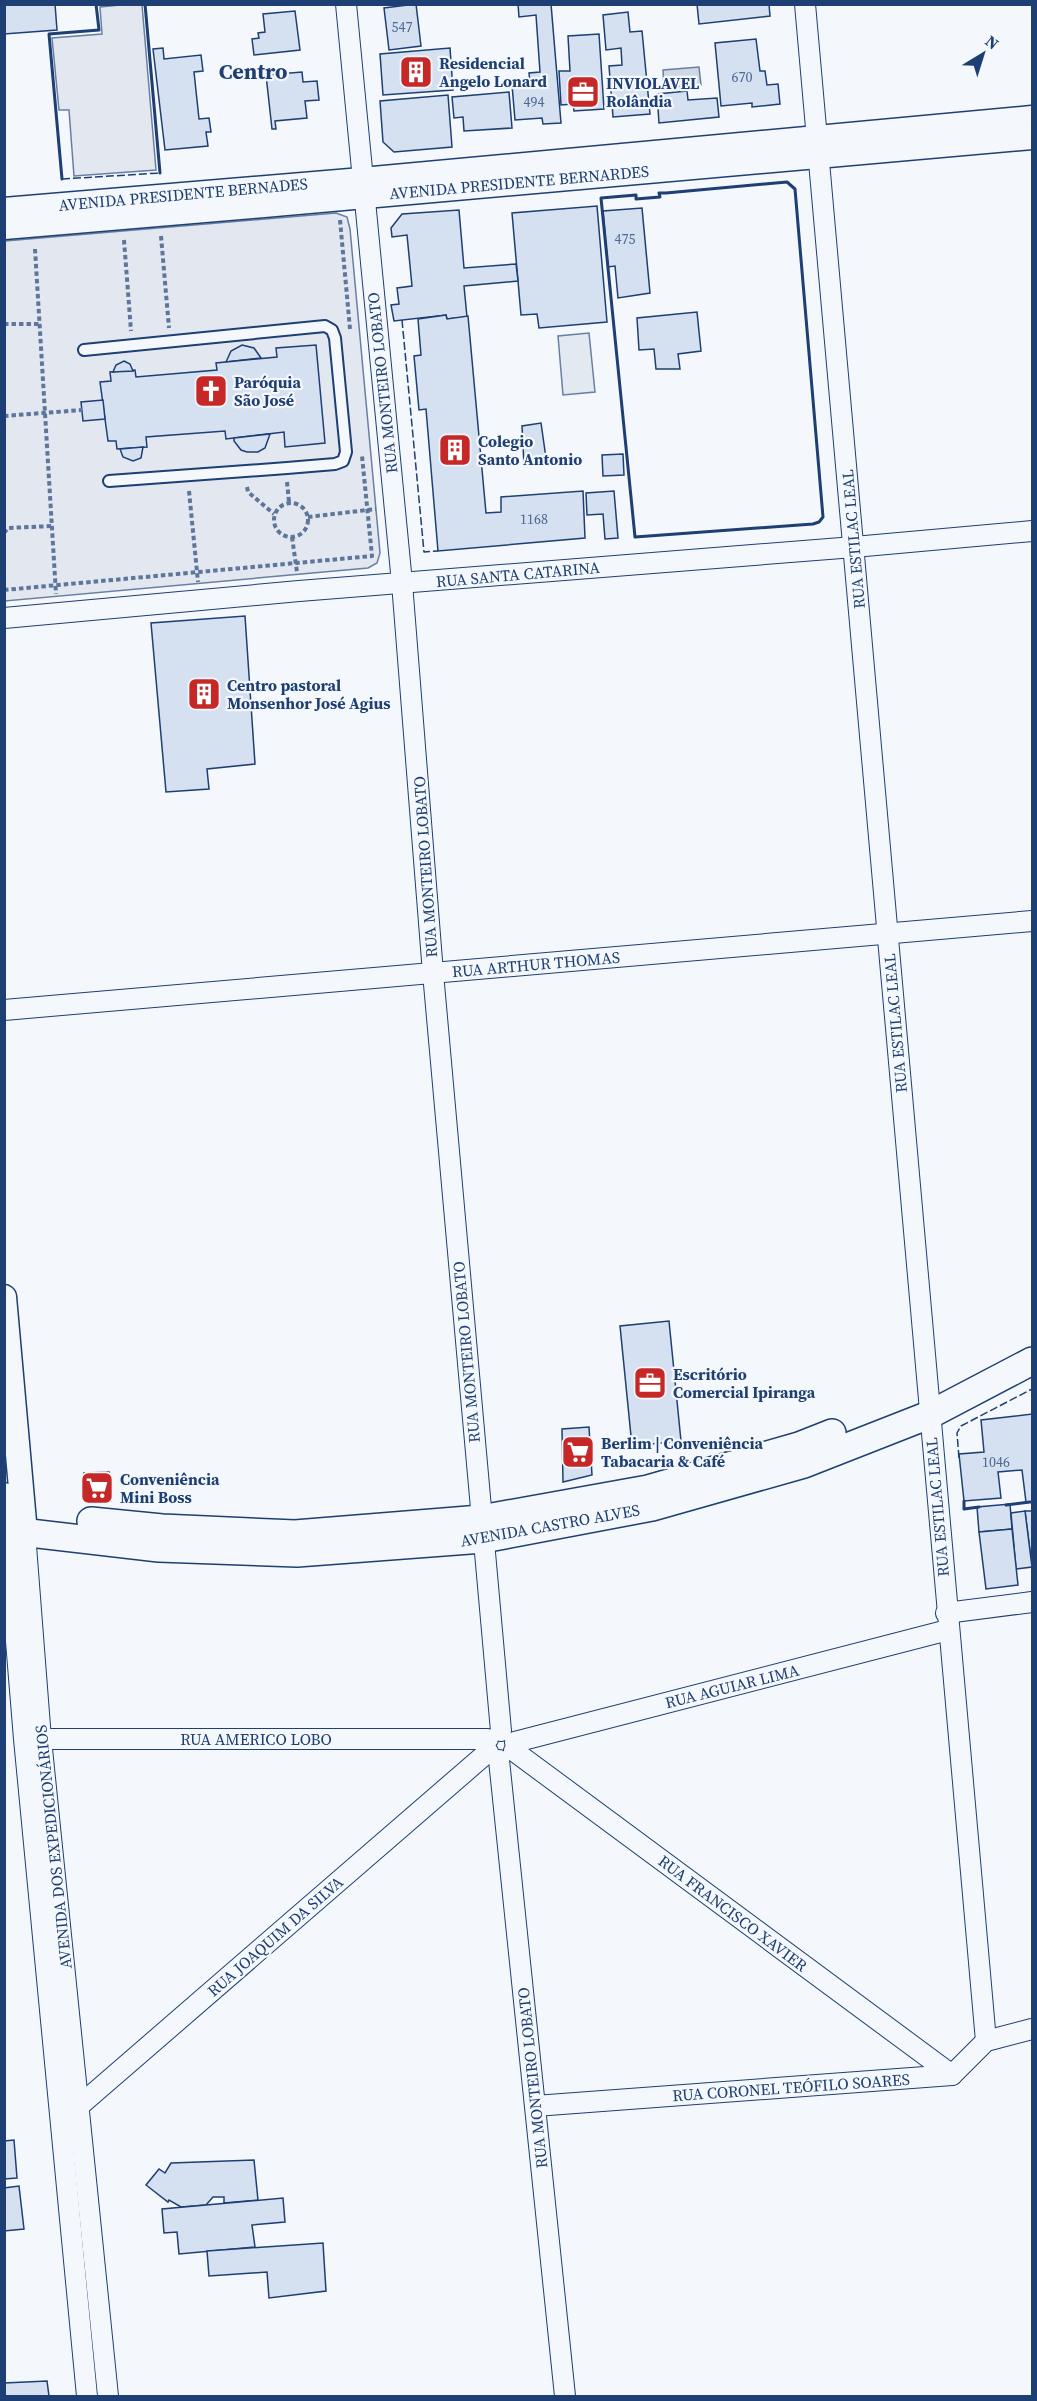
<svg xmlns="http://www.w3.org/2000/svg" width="1037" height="2401" viewBox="0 0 1037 2401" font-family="'Source Serif 4',serif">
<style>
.green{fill:#e3e9f0;stroke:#687fa3;stroke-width:1.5}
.parking{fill:#e3e8f0;stroke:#687fa3;stroke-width:1.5}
.water{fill:#cfd7e4;stroke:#687fa3;stroke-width:1.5}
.building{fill:#d5e0f0;stroke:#1d3f73;stroke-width:1.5}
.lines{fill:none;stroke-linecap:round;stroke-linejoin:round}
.service-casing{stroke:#1d3f73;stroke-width:14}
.minor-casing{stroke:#1d3f73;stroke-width:22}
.tertiary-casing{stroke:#1d3f73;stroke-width:27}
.secondary-casing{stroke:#1d3f73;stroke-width:30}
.path{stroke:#5e769c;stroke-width:4;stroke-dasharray:4.5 3;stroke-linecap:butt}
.service{stroke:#f4f7fb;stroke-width:10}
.minor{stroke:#f4f7fb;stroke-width:20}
.tertiary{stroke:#f4f7fb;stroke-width:24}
.secondary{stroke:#f4f7fb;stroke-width:27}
.fence{stroke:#1d3f73;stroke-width:1.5;stroke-dasharray:8 3;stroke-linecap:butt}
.wall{stroke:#1d3f73;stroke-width:3}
.labels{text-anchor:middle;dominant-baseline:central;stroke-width:4.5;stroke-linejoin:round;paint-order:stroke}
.number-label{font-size:14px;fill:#4b6792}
.poi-label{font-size:16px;font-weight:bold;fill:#1d3f73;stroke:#f4f7fb;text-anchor:start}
.street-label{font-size:16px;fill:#1d3f73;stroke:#f4f7fb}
.district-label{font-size:22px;font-weight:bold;fill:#1d3f73;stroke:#f4f7fb}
</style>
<rect width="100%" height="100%" fill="#f4f7fb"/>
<!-- green -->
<path class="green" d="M589,333L595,392L563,395L558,336Z"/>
<!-- parking -->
<g class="parking">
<path d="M120,5H142L156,170L74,176L69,110H59L52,38L102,34L100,7Z"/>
<path d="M336,213L347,217L350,229L380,553L377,563L368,568L5,601V241Z"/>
</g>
<!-- water -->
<path class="water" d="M699,67L701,85L664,88L663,70Z"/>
<!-- building -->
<g class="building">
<path d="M4,4H55L57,30L4,34Z"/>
<path d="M416,4L421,46L389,50L384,8Z"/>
<path d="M518,4H551L561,123L543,124L542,118L515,120L512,85L530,83L529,73L540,72L536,15L519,17Z"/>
<path d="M697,4H769L770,16L699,24Z"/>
<path d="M295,11L300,50L254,55L252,39L259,38L258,33L265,32L263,14Z"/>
<path d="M628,12L630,32L642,31L650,114L613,117L609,66L622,65L621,48L606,50L603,15Z"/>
<path d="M599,34L604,109L574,111L573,104L561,105L559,71H570L568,36Z"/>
<path d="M756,39L760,71H765L767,85L778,84L780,104L752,107V103L721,106L715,43Z"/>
<path d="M163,48L164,59L201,55L203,71L194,72L199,119L209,118L211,132H206L208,146L165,150L153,49Z"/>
<path d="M450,48L453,90L383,95L380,54Z"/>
<path d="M302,72L303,82L317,81L319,100L305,101L307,118L275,121L276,129H272L266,75Z"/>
<path d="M687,91L688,100L717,98L719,117L659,123L657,94Z"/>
<path d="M509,92L512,128L464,131L463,117L454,118L452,97Z"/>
<path d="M448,95L452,147L394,152L383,142L380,101Z"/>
<path d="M597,206L607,322L539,328L537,314L521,315L512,213Z"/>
<path d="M642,208L650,293L618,298L615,266L608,267L603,211Z"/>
<path d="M459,210L464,268L516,264L518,281L464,286L467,317L447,319L446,315L394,321L391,305L399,304L397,288L412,286L407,235L392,237L391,228L402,214Z"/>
<path d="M697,312L701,351L678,354L680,369H656L654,349L639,350L637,318Z"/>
<path d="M446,315L447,319L468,316L486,513L501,512V497L583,491L585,538L438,551L426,409L419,410L414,356L421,355L418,319Z"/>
<path d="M242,345L254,348L261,358L226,362L231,351Z"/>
<path d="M316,345L325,443L285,447L284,432L226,439L225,431L146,437L147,447L117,449L116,441H108L100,382L111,381L110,372L135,370L136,377L217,370L216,363L277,357L276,348Z"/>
<path d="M124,361L130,364L133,371L113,372L116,365Z"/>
<path d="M103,400L105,419L83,421L81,402Z"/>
<path d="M541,423L547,465H524L522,426Z"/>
<path d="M270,434L265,448L258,452H247L241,450L234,441V438Z"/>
<path d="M143,447L141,458L133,461L123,457L120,449Z"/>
<path d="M623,454L624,475L603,476L602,455Z"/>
<path d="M614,491L618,538L605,539L603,514L587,515L586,493Z"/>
<path d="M245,616L255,764L207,769L209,789L166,792L151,623Z"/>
<path d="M669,1321L681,1441L632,1446L620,1326Z"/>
<path d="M1032,1414V1502H1026L1022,1470L998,1472L1001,1498L964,1501L959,1454L984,1452L981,1420Z"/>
<path d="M589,1427L592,1475L563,1482L562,1429Z"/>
<path d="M109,1472L111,1501L87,1498L84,1473Z"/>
<path d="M1010,1504L1012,1529L979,1532L977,1507Z"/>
<path d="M1025,1511H1032V1567Z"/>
<path d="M1025,1511L1032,1567L1016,1569L1011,1513Z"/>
<path d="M1012,1529L1018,1585L986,1589L979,1532Z"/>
<path d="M14,2140L17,2178L4,2179V2141Z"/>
<path d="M254,2160L258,2200L224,2203V2197H213L206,2205L181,2207L169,2200L168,2202L146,2185L159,2169L165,2173L171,2163Z"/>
<path d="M19,2186L24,2229L4,2231V2188Z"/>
<path d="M283,2198L285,2222L252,2225L255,2247L179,2254L177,2232L164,2233L162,2209Z"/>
<path d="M323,2243L326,2291L269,2298L267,2272L209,2276L207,2251Z"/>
<path d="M47,2381L49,2396H4V2383Z"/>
</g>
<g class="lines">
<!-- service casing -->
<g class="service-casing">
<path id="service" d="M84,350L325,326L332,330L335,338L346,452L343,461L335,464L287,468L109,481"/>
</g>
<!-- minor casing -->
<g class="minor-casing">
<g id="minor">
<path d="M346,4L402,583L433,973L501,1731"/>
<path d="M805,4L986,2041"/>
<path d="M4,618L299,591L854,547L1032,531"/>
<path d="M4,1010L1032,921"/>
<path d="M7,1531L24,1739L87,2396"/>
<path d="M25,1533L41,1739L108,2396"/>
<path d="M946,1613L1032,1602"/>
<path d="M30,1739H488"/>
<path d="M515,1742L948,1630"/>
<path d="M514,1751L952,2075"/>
<path d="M499,1760L565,2396"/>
<path d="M535,2106L952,2075L986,2041L1032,2029"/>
<path d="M71,2113L488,1752"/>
</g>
</g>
<!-- tertiary casing -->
<g class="tertiary-casing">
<g id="tertiary">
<path d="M4,210L362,180L1032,118"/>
<path d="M4,227C347,199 690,166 1032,137"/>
<path d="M4,1297L25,1533"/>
<path d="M4,1495L7,1531"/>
</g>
</g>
<!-- secondary casing -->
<g class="secondary-casing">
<g id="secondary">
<path d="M91,1521L162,1528L295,1534L481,1519L648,1489L799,1446L832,1433"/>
<path d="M4,1530L159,1548L297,1553L483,1539L652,1507L804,1464L929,1415L1032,1361"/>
</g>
</g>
<!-- path -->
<g class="path">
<path d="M340,220L350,329"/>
<path d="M161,236L169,328"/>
<path d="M124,240L131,331"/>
<path d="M35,249L56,594"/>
<path d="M4,324H39"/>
<path d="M4,416L82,410"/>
<path d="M287,482L289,502"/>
<path d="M247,487L248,492L274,514"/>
<path d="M189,491L198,582"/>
<circle cx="291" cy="520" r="17"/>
<path d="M308,517L376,509"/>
<path d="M4,533L8,528L52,526"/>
<path d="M292,537L297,572"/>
<path d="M4,590L372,556L362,456"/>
</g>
<!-- service -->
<use href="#service" class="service"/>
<!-- minor -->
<use href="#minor" class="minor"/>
<!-- tertiary -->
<use href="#tertiary" class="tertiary"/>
<!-- secondary -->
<use href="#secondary" class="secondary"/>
<!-- fence -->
<g class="fence">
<path d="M62,179L160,173"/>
<path d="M402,320L424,552L438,551"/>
<path d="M959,1458L957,1433L961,1426L1032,1389"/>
</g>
<!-- wall -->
<g class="wall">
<path d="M145,4L160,173"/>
<path d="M62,179L49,34L99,30L96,4"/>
<path d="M787,182L795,189L823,517L819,522L813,524L635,537L601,198L636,195V199L660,197L659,193H666Z"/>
<path d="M964,1501V1509L979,1507"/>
<path d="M1006,1505L1030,1502"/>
</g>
</g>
<!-- icons -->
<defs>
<g id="building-square" transform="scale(1.725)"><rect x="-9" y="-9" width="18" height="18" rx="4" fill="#c62828" stroke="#f4f7fb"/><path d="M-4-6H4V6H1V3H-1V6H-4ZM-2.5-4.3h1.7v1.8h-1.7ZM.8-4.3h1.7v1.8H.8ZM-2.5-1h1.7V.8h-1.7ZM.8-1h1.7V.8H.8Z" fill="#fff"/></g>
<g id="office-square" transform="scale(1.725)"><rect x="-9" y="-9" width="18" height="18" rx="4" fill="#c62828" stroke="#f4f7fb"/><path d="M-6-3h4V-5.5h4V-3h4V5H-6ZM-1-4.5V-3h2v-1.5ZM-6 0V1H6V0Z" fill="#fff"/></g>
<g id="church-square" transform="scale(1.725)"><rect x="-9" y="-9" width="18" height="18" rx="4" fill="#c62828" stroke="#f4f7fb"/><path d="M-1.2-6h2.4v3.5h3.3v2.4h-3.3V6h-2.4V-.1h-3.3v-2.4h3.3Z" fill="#fff"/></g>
<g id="supermarket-square" transform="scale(1.725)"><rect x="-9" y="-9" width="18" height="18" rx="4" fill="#c62828" stroke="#f4f7fb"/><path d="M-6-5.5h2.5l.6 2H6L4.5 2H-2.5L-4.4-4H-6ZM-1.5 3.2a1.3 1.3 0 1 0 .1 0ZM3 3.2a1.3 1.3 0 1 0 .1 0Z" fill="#fff"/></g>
</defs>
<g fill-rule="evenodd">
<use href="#building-square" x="416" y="72"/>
<use href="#office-square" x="583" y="92"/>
<use href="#church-square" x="211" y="391"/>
<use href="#building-square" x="455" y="450"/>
<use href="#building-square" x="204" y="694"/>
<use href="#office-square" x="650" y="1383"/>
<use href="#supermarket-square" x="578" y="1452"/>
<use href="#supermarket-square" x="97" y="1488"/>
</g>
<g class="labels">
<!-- number labels -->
<g class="number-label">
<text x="402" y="27">547</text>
<text x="742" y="77">670</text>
<text x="534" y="102">494</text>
<text x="625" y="239">475</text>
<text x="534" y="519">1168</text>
<text x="996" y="1462">1046</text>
</g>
<!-- poi labels -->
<g class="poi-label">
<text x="439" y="63">Residencial<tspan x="439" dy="18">Angelo Lonard</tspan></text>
<text x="606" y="83">INVIOLAVEL<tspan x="606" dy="18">Rolândia</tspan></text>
<text x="234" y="382">Paróquia<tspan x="234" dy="18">São José</tspan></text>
<text x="478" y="441">Colegio<tspan x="478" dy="18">Santo Antonio</tspan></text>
<text x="227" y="685">Centro pastoral<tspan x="227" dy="18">Monsenhor José Agius</tspan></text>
<text x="673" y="1374">Escritório<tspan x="673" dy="18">Comercial Ipiranga</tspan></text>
<text x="601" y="1443">Berlim | Conveniência<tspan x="601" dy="18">Tabacaria &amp; Café</tspan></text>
<text x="120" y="1479">Conveniência<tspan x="120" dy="18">Mini Boss</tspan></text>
</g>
<!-- street labels -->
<g class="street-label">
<text transform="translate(519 182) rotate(-5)">AVENIDA PRESIDENTE BERNARDES</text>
<text transform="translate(183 194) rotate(-5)">AVENIDA PRESIDENTE BERNADES</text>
<text transform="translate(382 383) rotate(-96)">RUA MONTEIRO LOBATO</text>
<text transform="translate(853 539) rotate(-95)">RUA ESTILAC LEAL</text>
<text transform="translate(518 574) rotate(-5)">RUA SANTA CATARINA</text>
<text transform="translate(425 867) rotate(-94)">RUA MONTEIRO LOBATO</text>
<text transform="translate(536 964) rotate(-5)">RUA ARTHUR THOMAS</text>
<text transform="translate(895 1023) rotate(-95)">RUA ESTILAC LEAL</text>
<text transform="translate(466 1352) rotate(-95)">RUA MONTEIRO LOBATO</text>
<text transform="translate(937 1507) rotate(-95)">RUA ESTILAC LEAL</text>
<text transform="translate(550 1525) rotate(-10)">AVENIDA CASTRO ALVES</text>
<text transform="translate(732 1686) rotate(-14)">RUA AGUIAR LIMA</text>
<text x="256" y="1739">RUA AMERICO LOBO</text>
<text transform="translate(53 1847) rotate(-96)">AVENIDA DOS EXPEDICIONÁRIOS</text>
<text transform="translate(733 1913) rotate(37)">RUA FRANCISCO XAVIER</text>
<text transform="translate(275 1936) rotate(-41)">RUA JOAQUIM DA SILVA</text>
<text transform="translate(532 2078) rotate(-96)">RUA MONTEIRO LOBATO</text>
<text transform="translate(791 2087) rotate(-4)">RUA CORONEL TEÓFILO SOARES</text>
</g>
<!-- district labels -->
<g class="district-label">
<text x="253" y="71">Centro</text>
</g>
</g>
<!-- border -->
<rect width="1037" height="2401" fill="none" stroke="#1d3f73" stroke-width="12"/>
<!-- north arrow -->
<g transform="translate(983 54) rotate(38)" stroke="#f4f7fb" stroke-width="4.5" paint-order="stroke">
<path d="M0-4.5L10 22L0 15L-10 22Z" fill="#1d3f73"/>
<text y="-9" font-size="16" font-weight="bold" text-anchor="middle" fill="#1d3f73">N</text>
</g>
</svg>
